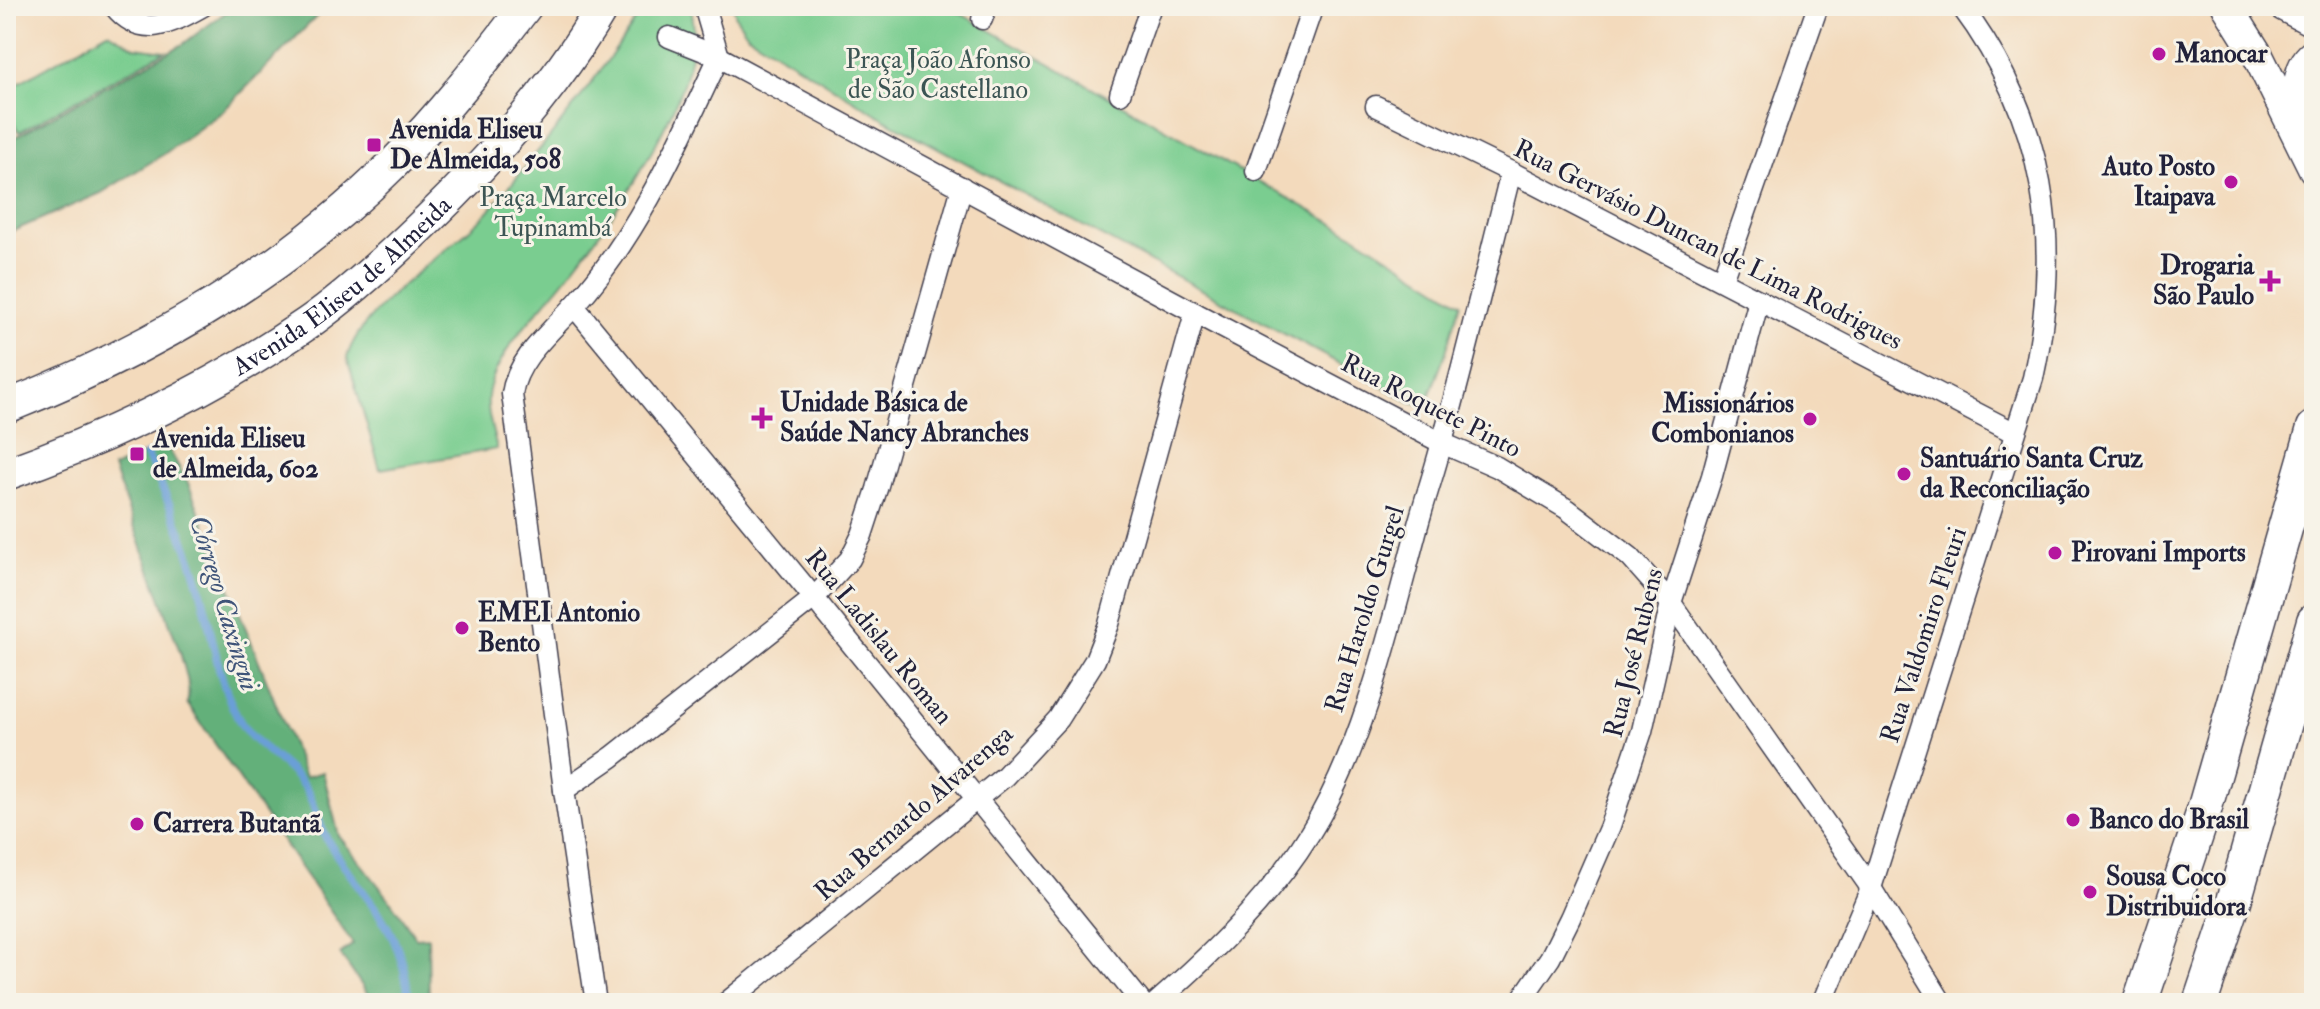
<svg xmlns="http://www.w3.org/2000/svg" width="2320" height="1009" viewBox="0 0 2320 1009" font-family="'IM FELL Double Pica',serif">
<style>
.green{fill:#7acd90;stroke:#4e7866;stroke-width:2}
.forest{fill:#63b07a;stroke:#42695a;stroke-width:2}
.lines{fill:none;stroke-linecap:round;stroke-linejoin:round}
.stream{stroke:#6b9fd7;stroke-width:8}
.minor-casing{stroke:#413e4e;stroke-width:23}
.secondary-casing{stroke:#413e4e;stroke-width:33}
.primary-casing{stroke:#413e4e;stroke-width:35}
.trunk-casing{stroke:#413e4e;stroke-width:37}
.minor{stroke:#fff;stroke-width:20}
.secondary{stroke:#fff;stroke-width:30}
.primary{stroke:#fff;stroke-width:32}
.trunk{stroke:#fff;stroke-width:34}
.poi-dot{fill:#b5179e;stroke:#f7f3e8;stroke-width:3}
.labels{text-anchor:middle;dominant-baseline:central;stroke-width:6;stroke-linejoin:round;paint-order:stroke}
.poi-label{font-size:26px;font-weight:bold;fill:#22223b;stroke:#f7f3e8;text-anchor:start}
.park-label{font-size:26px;fill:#3c5554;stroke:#f7f3e8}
.street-label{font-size:26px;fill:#22223b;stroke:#f7f3e8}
.water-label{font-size:28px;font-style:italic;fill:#3f5479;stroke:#f7f3e8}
</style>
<rect width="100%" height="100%" fill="#f7f3e8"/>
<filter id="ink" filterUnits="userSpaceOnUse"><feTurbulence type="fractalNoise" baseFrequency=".0125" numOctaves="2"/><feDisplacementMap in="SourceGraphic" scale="16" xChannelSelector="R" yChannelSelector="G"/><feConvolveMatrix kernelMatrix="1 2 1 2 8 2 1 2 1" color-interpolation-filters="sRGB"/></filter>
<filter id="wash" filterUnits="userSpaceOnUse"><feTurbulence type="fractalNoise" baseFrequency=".006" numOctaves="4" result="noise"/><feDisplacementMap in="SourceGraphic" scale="32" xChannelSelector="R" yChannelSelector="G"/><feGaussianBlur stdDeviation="1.8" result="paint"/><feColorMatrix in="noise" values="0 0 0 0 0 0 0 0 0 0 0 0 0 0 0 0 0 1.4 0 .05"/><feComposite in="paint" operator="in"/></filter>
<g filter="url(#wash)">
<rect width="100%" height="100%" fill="#f3dabc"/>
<!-- green -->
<g class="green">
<path d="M645,6H690C714,79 610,222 566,278C541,310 504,343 491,383C483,404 492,427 497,449L380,469L347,358C359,309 444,255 481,219C504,196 523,169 544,144C580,99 614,54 645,6Z"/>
<path d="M733,6H947L1354,235L1461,303L1445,355L1427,402L1418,404L1409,401L886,120L748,35L736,17Z"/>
<path d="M108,32L135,47L165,51L19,132L6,110V90Z"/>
</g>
<!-- forest -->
<g class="forest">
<path d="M234,6H327L222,112L164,154L101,193L6,234V142L183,44Z"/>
<path d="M166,444L188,483L305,777L323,772L339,836L387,896L416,938L428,937L429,1003H374L340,954L353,944L187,703C192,687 184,668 180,652L113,468Z"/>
</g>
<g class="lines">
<!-- stream -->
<path class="stream" d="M147,455C166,495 184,535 197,578C212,625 215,675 238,718C253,747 287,761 305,788C316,804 318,826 329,843C366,903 404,926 409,1003"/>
</g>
</g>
<g filter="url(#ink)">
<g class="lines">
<!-- minor casing -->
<g class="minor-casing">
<g id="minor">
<path d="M114,6C141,40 171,24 203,6"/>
<path d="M982,19L987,6"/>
<path d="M669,37L719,57L1195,313L1442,443L1497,467L1567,509L1630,557L1671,603L1871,888L1942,1003"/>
<path d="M1120,94L1151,6"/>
<path d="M1376,106L1511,172L2015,433"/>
<path d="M1256,171L1313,6"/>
<path d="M1722,280L1818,6"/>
<path d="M574,306L814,598L1142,1003"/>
<path d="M564,790L612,757L814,598L850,559L862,535L877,489L962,187"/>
<path d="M596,1003L564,790L512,394C517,358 552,331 575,305C639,234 679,142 719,57L704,6"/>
<path d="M726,1003L1005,776L1058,719L1095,660L1109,624L1195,313"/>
<path d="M1156,1003C1213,953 1270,898 1310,833C1362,750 1390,630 1415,536C1423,504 1434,474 1442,442C1467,353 1488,262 1511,172"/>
<path d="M1519,1003L1550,958L1570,918L1610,826L1642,731L1671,603L1712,476L1759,300"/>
<path d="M1822,1003L1871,888L2033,378C2063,242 2046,119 1961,6"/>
</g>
</g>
<!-- secondary casing -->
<g class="secondary-casing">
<g id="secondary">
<path d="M2227,6L2257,54L2314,169"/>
<path d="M2284,6L2314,22"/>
<path d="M2302,131C2299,109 2292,70 2314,54"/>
</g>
</g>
<!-- primary casing -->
<g class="primary-casing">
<g id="primary">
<path d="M6,407C148,351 285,272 393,164C442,115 484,61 526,6"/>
<path id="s1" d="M6,474C113,436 214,388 308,323C358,288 410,238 453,195C511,137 562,76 603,6"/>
</g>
</g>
<!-- trunk casing -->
<g class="trunk-casing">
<g id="trunk">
<path d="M2140,1003L2203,814L2314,428"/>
<path d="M2200,1003L2234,901L2314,621"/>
</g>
</g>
<!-- minor -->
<use href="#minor" class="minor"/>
<!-- secondary -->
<use href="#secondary" class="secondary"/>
<!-- primary -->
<use href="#primary" class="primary"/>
<!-- trunk -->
<use href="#trunk" class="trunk"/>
</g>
</g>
<!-- markers -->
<g class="poi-dot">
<circle cx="2159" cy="54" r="8"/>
<rect x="366" y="137" width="16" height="16" rx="4"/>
<circle cx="2231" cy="182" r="8"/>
<path d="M2266 269h8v8h8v8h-8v8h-8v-8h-8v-8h8z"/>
<path d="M758 406h8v8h8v8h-8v8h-8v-8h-8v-8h8z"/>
<circle cx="1810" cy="419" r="8"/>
<rect x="129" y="446" width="16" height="16" rx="4"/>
<circle cx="1904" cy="474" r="8"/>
<circle cx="2055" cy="553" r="8"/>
<circle cx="462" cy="628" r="8"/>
<circle cx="2073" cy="820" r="8"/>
<circle cx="137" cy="824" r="8"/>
<circle cx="2090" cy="892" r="8"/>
</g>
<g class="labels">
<!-- poi labels -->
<g class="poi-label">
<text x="2175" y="54">Manocar</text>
<text x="390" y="130">Avenida Eliseu<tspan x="390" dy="30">De Almeida, 508</tspan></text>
<text x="2215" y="167" text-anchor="end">Auto Posto<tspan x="2215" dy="30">Itaipava</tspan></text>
<text x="2254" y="266" text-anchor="end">Drogaria<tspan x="2254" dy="30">São Paulo</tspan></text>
<text x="780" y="403">Unidade Básica de<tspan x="780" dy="30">Saúde Nancy Abranches</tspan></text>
<text x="1794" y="404" text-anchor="end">Missionários<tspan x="1794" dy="30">Combonianos</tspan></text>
<text x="153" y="439">Avenida Eliseu<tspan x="153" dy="30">de Almeida, 602</tspan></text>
<text x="1920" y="459">Santuário Santa Cruz<tspan x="1920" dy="30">da Reconciliação</tspan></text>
<text x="2071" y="553">Pirovani Imports</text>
<text x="478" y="613">EMEI Antonio<tspan x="478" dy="30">Bento</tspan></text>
<text x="2089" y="820">Banco do Brasil</text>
<text x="153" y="824">Carrera Butantã</text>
<text x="2106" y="877">Sousa Coco<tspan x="2106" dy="30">Distribuidora</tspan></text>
</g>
<!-- park labels -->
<g class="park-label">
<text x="938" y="60">Praça João Afonso<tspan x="938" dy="30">de São Castellano</tspan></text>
<text x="553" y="198">Praça Marcelo<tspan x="553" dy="30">Tupinambá</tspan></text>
</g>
<!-- street labels -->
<g class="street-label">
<text transform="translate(1708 245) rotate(27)">Rua Gervásio Duncan de Lima Rodrigues</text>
<text stroke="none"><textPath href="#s1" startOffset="388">Avenida Eliseu de Almeida</textPath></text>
<text transform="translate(1431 406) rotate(27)">Rua Roquete Pinto</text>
<text transform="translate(1365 609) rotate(-73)">Rua Haroldo Gurgel</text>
<text transform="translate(1924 635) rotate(-72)">Rua Valdomiro Fleuri</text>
<text transform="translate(879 637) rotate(51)">Rua Ladislau Roman</text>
<text transform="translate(1634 653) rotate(-76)">Rua José Rubens</text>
<text transform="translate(914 813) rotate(-41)">Rua Bernardo Alvarenga</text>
</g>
<!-- water labels -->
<g class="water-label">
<text transform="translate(224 603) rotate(73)">Córrego Caxingui</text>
</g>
</g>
<!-- margin -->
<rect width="2320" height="1009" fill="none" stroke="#f7f3e8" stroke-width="32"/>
</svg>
